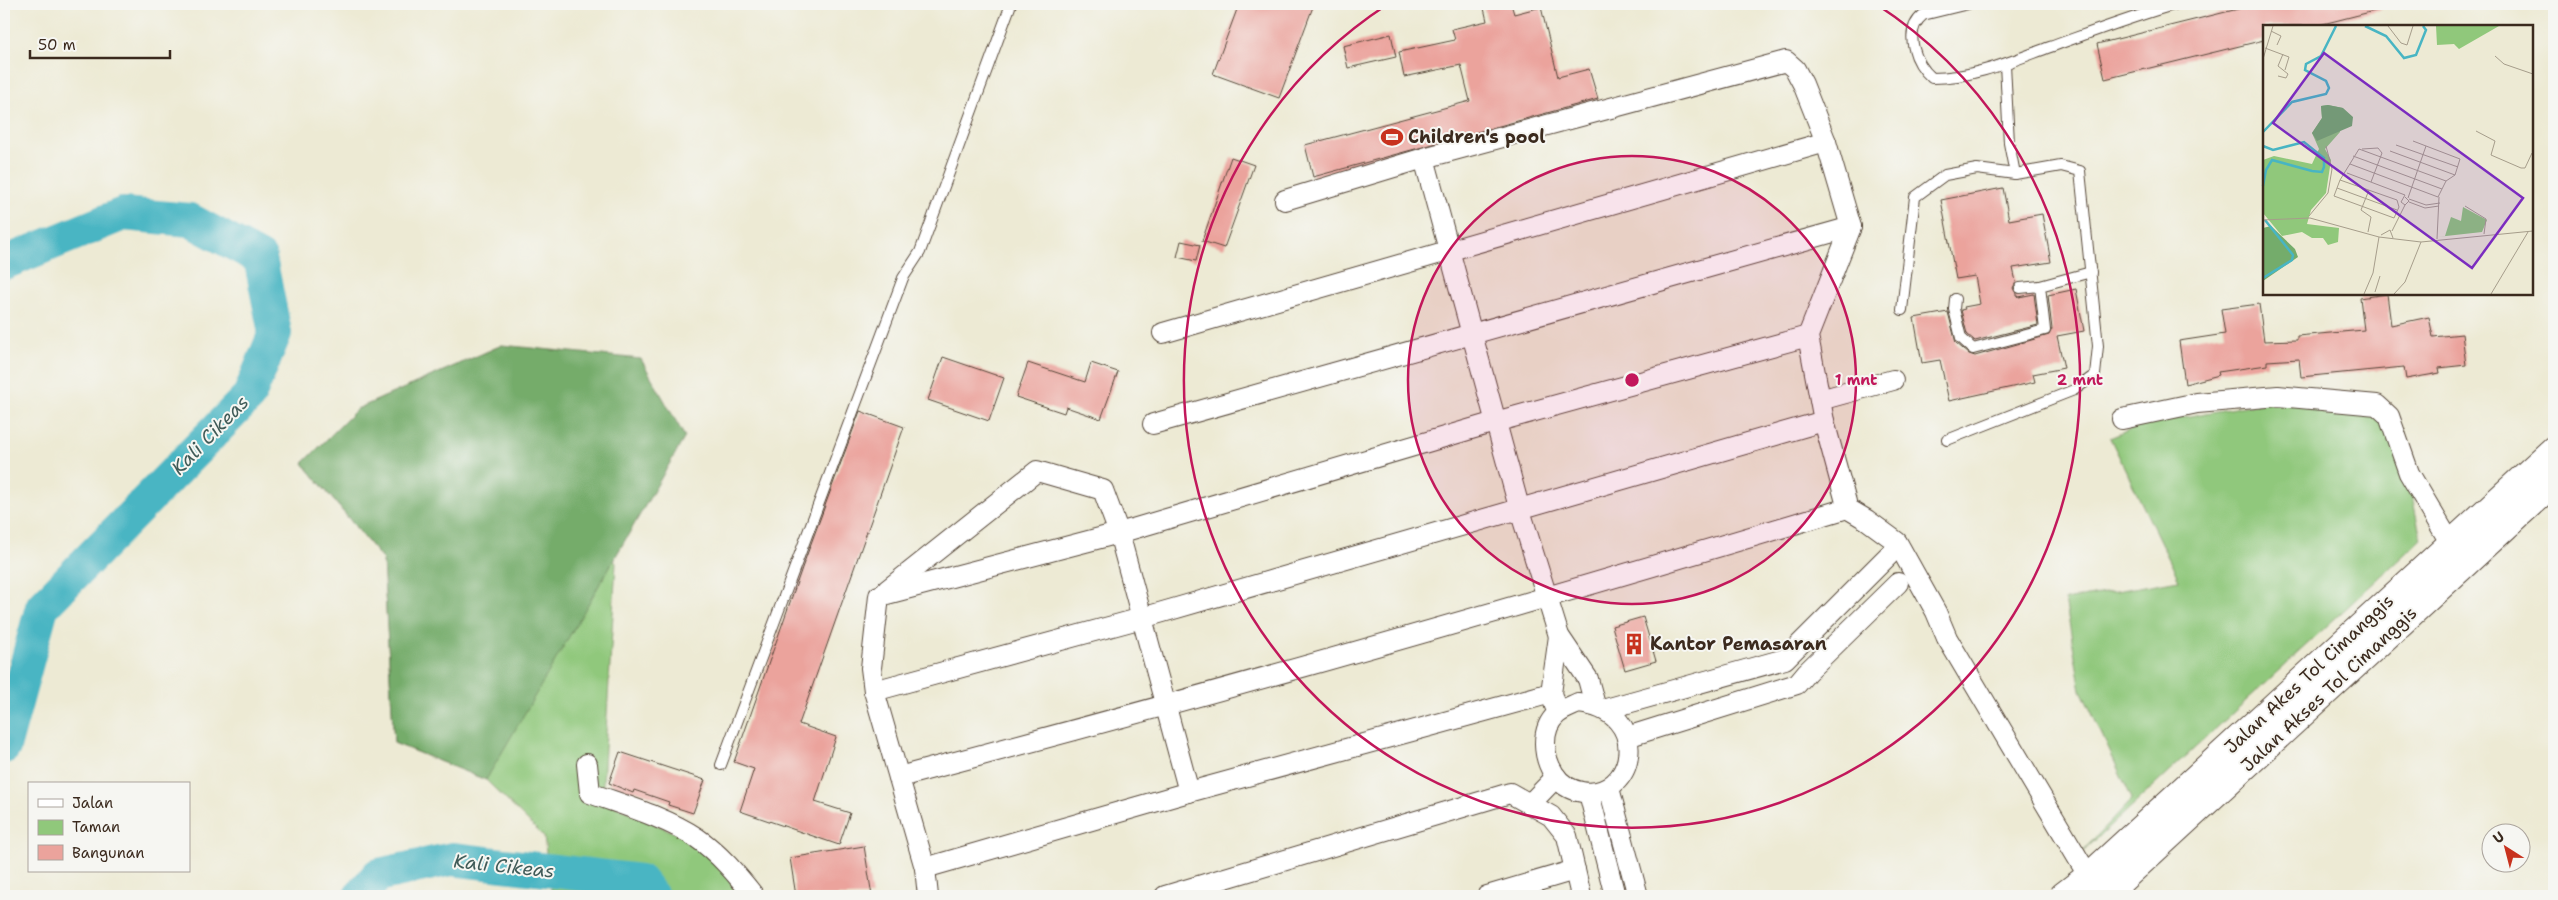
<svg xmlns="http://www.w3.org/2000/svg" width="2558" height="900" viewBox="0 0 2558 900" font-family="'Shantell Sans',sans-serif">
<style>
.green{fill:#90c87b;stroke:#66794c}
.forest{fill:#74ac6b;stroke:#586b44}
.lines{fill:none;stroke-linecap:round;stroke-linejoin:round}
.river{stroke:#48b5c3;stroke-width:34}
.building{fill:#eba39c}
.service-casing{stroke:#564739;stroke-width:12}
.minor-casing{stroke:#564739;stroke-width:22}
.secondary-casing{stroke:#564739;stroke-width:30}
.service{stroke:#fff;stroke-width:10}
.minor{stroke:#fff;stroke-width:20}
.secondary{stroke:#fff;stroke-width:28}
.ring{fill:none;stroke:#c2185b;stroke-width:2.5}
.labels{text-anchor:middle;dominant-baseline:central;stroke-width:4;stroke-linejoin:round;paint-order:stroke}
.poi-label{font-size:18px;font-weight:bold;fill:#3b2a1e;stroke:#f6f6f2;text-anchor:start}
.street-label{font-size:18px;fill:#3b2a1e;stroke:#f6f6f2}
.water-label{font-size:19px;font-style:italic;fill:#405b58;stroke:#f6f6f2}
.inset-river{fill:none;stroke:#48b5c3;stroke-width:2.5}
.inset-road{fill:none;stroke:#a69d8b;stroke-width:1}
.view{fill:#7b2cbf;fill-opacity:0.15;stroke:#7b2cbf;stroke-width:2.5}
.inset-edge{fill:none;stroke:#3b2a1e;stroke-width:2.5}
.centre{fill:#c2185b;stroke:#f6f6f2;stroke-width:2.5}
.ring-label{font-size:15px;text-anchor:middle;font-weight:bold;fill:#c2185b;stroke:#f6f6f2;stroke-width:4;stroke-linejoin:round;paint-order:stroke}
</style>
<rect width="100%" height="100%" fill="#f6f6f2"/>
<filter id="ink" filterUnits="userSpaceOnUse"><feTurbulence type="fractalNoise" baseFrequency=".02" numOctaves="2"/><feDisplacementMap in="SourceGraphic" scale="10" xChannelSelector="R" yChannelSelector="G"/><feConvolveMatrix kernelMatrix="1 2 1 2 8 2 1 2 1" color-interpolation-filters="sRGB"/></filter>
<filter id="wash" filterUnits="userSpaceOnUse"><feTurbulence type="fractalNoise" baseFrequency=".0096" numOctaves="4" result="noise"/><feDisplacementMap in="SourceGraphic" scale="20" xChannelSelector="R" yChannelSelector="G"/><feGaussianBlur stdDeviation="1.12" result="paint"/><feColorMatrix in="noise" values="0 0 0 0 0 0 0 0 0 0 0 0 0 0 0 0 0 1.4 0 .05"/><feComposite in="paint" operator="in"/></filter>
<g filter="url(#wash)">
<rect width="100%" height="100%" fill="#edead4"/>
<!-- green -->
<g class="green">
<path d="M502,345L540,471L616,563L602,800L717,852L737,896H552L544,837L486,780L394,743L383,560L303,463L357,409Z"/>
<path d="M2267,402L2394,409L2421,539L2077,857L2132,799L2081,690L2065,600L2179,580L2110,438L2140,425Z"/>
</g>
<!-- forest -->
<path class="forest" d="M502,345L641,359L685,437L486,780L394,743L383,560L303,463L357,409Z"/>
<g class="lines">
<!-- river -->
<g class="river">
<path d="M4,263L123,214L190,220L260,258L275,333L249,396L42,607L4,747"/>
<path d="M360,896L378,875L452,859L640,881L652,896"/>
</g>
</g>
<g id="blocks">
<!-- building -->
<g class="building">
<path d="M1239,4H1314L1279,98L1213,74Z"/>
<path d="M1483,4H1511L1514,14L1541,7L1558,77L1589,69L1598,99L1313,177L1305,145L1470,101L1461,65L1404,77L1399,52L1455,40L1452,29L1487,21Z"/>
<path d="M2258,4H2381L2382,9L2315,26H2264V40L2105,79L2097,44Z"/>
<path d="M1391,34L1396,57L1348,68L1343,46Z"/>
<path d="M1231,157L1254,165L1224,248L1202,241Z"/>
<path d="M2003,188L2009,220L2042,214L2051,262L2013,268L2016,282L2013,288L2015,292L2019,297L2034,294L2038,325L1975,341L1967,334L1961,310L1965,309L1964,307L1980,304L1975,276L1956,279L1941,200Z"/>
<path d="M1181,241L1200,245L1196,261L1177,257Z"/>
<path d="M2076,289L2084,331L2057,336L2064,368L2033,374L2035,382L1949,401L1940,360L1922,363L1914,318L1948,312L1956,343L1969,354L1975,356L2049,335L2052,329L2048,295Z"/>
<path d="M2387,294L2391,325L2429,317L2433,337L2462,334L2466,365L2439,368L2440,373L2406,379L2404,367L2301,377L2299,359L2267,361V365L2218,372L2219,375L2185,384L2179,341L2225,334L2221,309L2259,304L2264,341L2297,340V336L2364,330L2360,298Z"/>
<path d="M943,357L1004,378L989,421L928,400Z"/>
<path d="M1028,363L1085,382L1091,363L1118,372L1101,419L1066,407L1064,413L1016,397Z"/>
<path d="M860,411L904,427L799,724L836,737L815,802L850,813L839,845L740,811L754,769L734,762L802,568Z"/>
<path d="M1643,617L1656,661L1625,670L1612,626Z"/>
<path d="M620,752L705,780L693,813L668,805L669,802L634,790L633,793L609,783Z"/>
<path d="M864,846L872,896H796L790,858Z"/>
</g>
</g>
</g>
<g filter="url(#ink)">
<use href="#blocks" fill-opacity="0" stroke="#564739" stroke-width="1"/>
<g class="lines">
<!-- service casing -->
<g class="service-casing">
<g id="service">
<path d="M1968,4L1923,15C1902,32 1916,64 1932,78C1974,78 2012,61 2050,47C2092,32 2134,16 2177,4"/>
<path d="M2020,288L2040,286"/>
<path d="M1955,299L1954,309L1961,338L1973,349L2045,330L2040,286L2091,272"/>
<path d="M1902,310L1915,197L1945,175L1977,169L2015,174"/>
<path d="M1947,440L2074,390L2095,375L2098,346L2080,171L2061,166L2015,174L2009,143L2005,64"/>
<path d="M721,765L903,278L920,252L1011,4"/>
</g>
</g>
<!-- minor casing -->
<g class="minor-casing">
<g id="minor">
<path d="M1424,158L1519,507L1559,636L1588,679L1595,705"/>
<path d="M1163,333L1826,142"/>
<path d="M1820,400L1893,380"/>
<path d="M2122,419L2197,403L2278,396L2377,405L2389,416L2409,473L2451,544"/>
<path d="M1153,424L1851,227"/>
<path d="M1845,507L1867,520L1897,542L1936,612L1947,638L2089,877"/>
<path d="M887,590L1037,471L1103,490L1119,533L1189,792"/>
<path d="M874,691L1142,618L1824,421L1808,336L1851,227L1826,142L1803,84L1795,69L1786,61L1424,158L1285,200"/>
<path d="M1578,703C1654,710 1635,801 1582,792C1570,790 1561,785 1554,774C1543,757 1540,729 1557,714C1563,709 1572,706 1578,703Z"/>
<path d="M1555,706L1551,693L1559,636"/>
<path d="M1606,709L1785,659L1889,555"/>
<path d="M1627,737L1797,684L1807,672L1898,583"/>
<path d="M587,764L590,793C626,806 665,817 697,838C719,853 738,876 754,896"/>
<path d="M899,777C1214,694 1528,604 1841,510L1845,507L1846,502L1824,421"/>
<path d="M1609,788L1638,896"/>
<path d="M1589,793L1615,896"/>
<path d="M1530,804L1556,777"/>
<path d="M925,868L1189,792L1551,693"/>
<path d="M928,896L925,868L874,691L871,668L879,596L1119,533L1495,422L1808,336"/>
<path d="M1165,896L1510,793L1551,816L1567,836L1581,896"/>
<path d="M1487,896L1575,870"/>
</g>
</g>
<!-- secondary casing -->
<g class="secondary-casing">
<g id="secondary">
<path d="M2064,896L2089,877L2554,450"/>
<path d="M2103,896L2554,481"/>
</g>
</g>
<!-- service -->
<use href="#service" class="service"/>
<!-- minor -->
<use href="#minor" class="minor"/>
<!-- secondary -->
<use href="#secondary" class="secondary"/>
</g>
</g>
<!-- distance rings -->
<circle cx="1632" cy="380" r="224" fill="#c2185b" fill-opacity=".12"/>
<g class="ring">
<circle cx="1632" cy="380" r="224"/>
<path d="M1876 4A448 448 0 1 1 1388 4"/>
</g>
<!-- icons -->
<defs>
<g id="stadium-bare" transform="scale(1.725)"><path d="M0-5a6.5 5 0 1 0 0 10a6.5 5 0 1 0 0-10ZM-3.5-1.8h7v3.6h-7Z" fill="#c8321e" stroke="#f6f6f2" stroke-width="2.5" paint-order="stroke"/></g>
<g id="building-bare" transform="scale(1.725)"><path d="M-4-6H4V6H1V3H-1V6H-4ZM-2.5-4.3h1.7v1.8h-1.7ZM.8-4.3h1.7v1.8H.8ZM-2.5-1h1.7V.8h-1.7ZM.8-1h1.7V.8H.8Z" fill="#c8321e" stroke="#f6f6f2" stroke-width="2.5" paint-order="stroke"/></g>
</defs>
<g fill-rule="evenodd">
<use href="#stadium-bare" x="1392" y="137"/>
<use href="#building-bare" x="1634" y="644"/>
</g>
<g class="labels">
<!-- poi labels -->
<g class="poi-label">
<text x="1408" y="137">Children's pool</text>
<text x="1650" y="644">Kantor Pemasaran</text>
</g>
<!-- street labels -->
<g class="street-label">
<text transform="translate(2309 674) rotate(-43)">Jalan Akes Tol Cimanggis</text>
<text transform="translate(2329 689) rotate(-43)">Jalan Akses Tol Cimanggis</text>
</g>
<!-- water labels -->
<g class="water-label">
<text transform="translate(210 435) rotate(-46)">Kali Cikeas</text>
<text transform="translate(504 866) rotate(6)">Kali Cikeas</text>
</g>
</g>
<!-- overview -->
<g transform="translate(2263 25)">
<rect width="270" height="270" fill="#edead4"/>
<path d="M173,1H236L196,24L191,19L174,20ZM65,80L80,83L77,107L62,124L68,135L63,168L48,185L44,199L76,203L75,217L65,220L60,213H49L39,207L19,211L0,188V135L11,131L49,139L56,124L49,108L59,93L58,81ZM200,182L224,195L219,207L174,212L182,211L188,192L198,196Z" fill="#90c87b"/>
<path d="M65,80L80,83L90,92L89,101L54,116L49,108L59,93L58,81ZM8,201L32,224L35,232L0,256V203Z" fill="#74ac6b"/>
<path class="inset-river" d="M102,1L123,11L141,33L153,30L163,5L160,1M0,107L29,77L63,69L66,63L63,56L42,45L43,39L58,31L73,1M0,121L10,125L41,117L61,133V142L59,147L49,146L9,135L3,145L0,161M0,253L29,235L30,230L2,195"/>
<path class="inset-road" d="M125,1L138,18L144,20L150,1M8,6L18,11L14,20M2,23L26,32L22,45M232,31L241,39L270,49M0,34L10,1M15,51L23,53L25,49L15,41L20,29M213,106L232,116L228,130L258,143H262L269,128M133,120L195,142M99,124L115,123L119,128L108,157M127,126L192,150M90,131L179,164L183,156L192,150L197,134L150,116M87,139L175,172L179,164M84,148L142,170M77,155L134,175L136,182L131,193L71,171L77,155L96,124L183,156M74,163L134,185M142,172L146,176L142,180L138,177L142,170M145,173L163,121M146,174L163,180L177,178M146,177L162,183L176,181M202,181L223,194L221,209M46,191L65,168L69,144L63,121M0,195L47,193L116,212L158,217L270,206M129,206L142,180M105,207L108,192L98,185L106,165M118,210L127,205L130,213M174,214L176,172M112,267L117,251M101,269L110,248L116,212M131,269L142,257L158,217M228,269L265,207"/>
<path class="view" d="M61,28L260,173L209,243L10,98Z"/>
<rect width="270" height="270" class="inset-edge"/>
</g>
<circle cx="1632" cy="380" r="8" class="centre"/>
<g class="ring-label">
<text x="1856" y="385">1 mnt</text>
<text x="2080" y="385">2 mnt</text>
</g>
<!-- margin -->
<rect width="2558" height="900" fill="none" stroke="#f6f6f2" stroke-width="20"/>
<!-- legend -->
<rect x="28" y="782" width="162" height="90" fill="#f6f6f2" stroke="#aba49d"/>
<rect x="38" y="799" width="25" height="8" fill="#ffffff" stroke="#aba49d"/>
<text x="72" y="808" font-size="15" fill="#3b2a1e">Jalan</text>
<rect x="38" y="820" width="25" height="15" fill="#90c87b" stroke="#aba49d"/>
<text x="72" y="832" font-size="15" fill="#3b2a1e">Taman</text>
<rect x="38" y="845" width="25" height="15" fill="#eba39c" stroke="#aba49d"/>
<text x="72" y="858" font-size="15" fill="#3b2a1e">Bangunan</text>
<!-- north arrow -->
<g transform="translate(2506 848) rotate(324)"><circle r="24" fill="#f6f6f2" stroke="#aba49d"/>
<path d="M0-4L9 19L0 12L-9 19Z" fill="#c8321e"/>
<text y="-8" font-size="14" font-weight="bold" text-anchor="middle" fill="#3b2a1e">U</text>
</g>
<!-- scale -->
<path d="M30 50v8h140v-8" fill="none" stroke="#3b2a1e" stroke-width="2.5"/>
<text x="38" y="50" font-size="15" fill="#3b2a1e" stroke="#f6f6f2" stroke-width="4" paint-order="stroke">50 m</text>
</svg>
